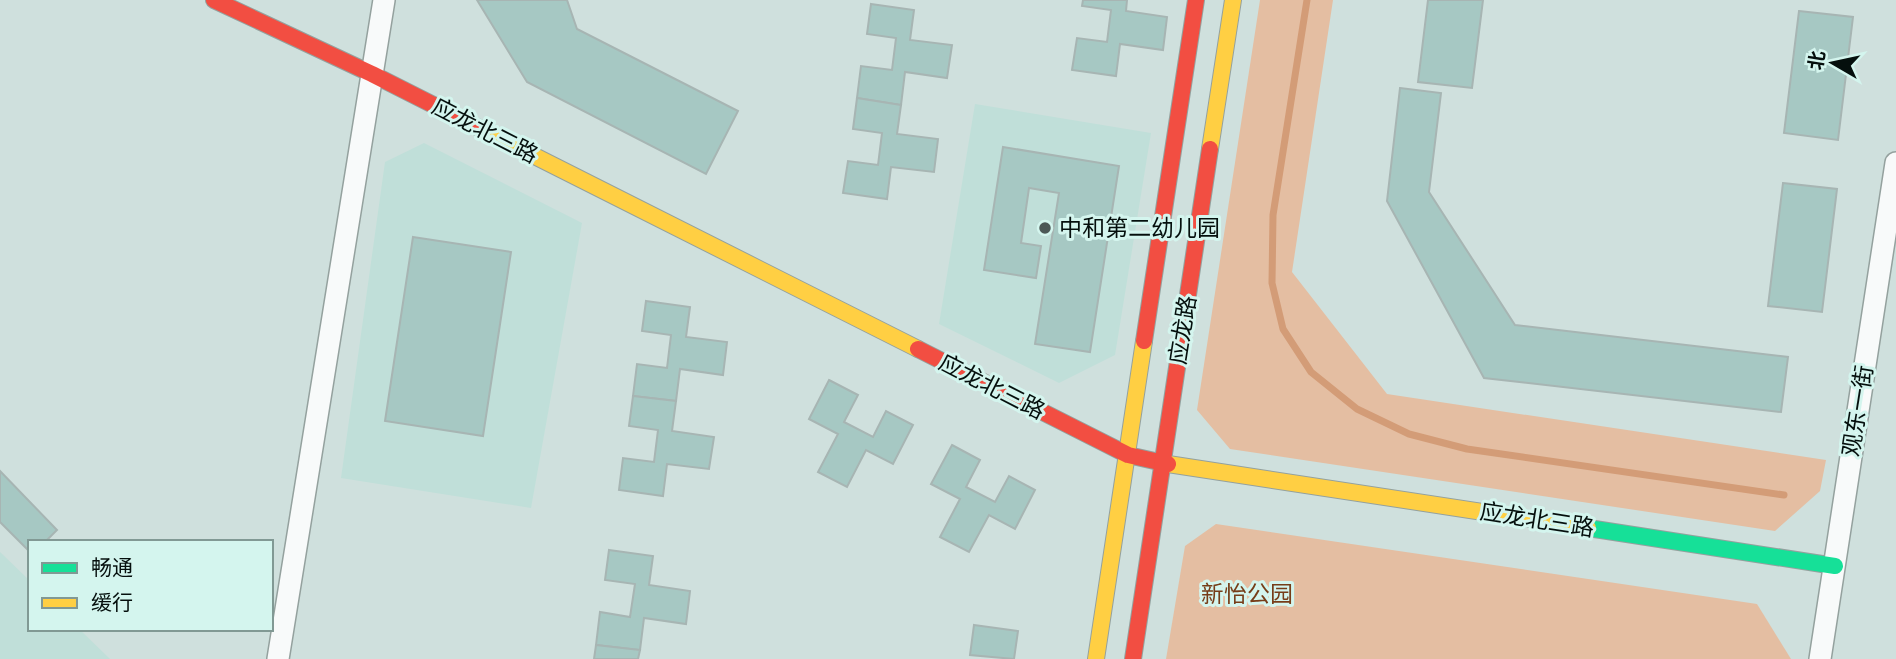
<svg xmlns="http://www.w3.org/2000/svg" width="1896" height="659" viewBox="0 0 1896 659" font-family="'Work Sans','Noto Sans SC',sans-serif">
<style>
.built{fill:#c0dfd9}
.park{fill:#e4bea2}
.lines{fill:none;stroke-linecap:round;stroke-linejoin:round}
.stream{stroke:#d39c77;stroke-width:7}
.building{fill:#a6c8c3;stroke:#a7b5b3;stroke-width:2}
.street-casing{stroke:#94a19e;stroke-width:24}
.fast-casing{stroke:#94a19e;stroke-width:18}
.slow-casing{stroke:#94a19e;stroke-width:18}
.jam-casing{stroke:#94a19e;stroke-width:18}
.street{stroke:#f8fafa;stroke-width:21}
.fast{stroke:#16e098;stroke-width:16}
.slow{stroke:#ffcf43;stroke-width:16}
.jam{stroke:#f24e42;stroke-width:16}
.poi-dot{fill:#4c5856;stroke:#d4f5ee;stroke-width:2.5}
.labels{text-anchor:middle;dominant-baseline:central;stroke-width:6;stroke-linejoin:round;paint-order:stroke}
.street-label{font-size:23px;fill:#050f0d;stroke:#d4f5ee}
.poi-label{font-size:23px;fill:#050f0d;stroke:#d4f5ee;text-anchor:start}
.park-label{font-size:23px;fill:#763d18;stroke:#d4f5ee}
</style>
<rect width="100%" height="100%" fill="#cfe0dd"/>
<!-- built -->
<g class="built">
<path d="M975,104L1151,133L1115,355L1059,383L939,324Z"/>
<path d="M424,143L582,223L531,508L341,478L385,162Z"/>
<path d="M0,552L30,581V629H79L110,659H0Z"/>
</g>
<!-- park -->
<g class="park">
<path d="M1260,0H1333L1292,272L1387,394L1826,460L1820,491L1775,531L1230,449L1197,410Z"/>
<path d="M1216,524L1757,604L1791,659H1166L1185,546Z"/>
</g>
<g class="lines">
<!-- stream -->
<path class="stream" d="M1307,0L1273,215L1272,283L1283,329L1311,372L1357,409L1409,434L1467,449L1784,495"/>
</g>
<!-- building -->
<g class="building">
<path d="M477,0H567L577,29L738,111L706,174L527,82Z"/>
<path d="M1083,0H1127L1126,11L1167,17L1163,50L1120,44L1116,76L1072,70L1077,38L1107,42L1111,10L1082,6Z"/>
<path d="M1428,0H1483L1472,88L1418,82Z"/>
<path d="M871,4L914,10L910,40L952,45L947,78L905,72L901,105L857,98L861,66L892,70L896,38L867,34Z"/>
<path d="M1799,11L1853,17L1838,140L1784,133Z"/>
<path d="M1400,88L1441,93L1429,192L1515,325L1788,357L1781,412L1484,378L1387,201Z"/>
<path d="M857,98L901,105L897,134L938,139L934,172L891,167L887,199L843,193L848,161L878,165L882,133L853,129Z"/>
<path d="M1003,147L1119,166L1090,352L1035,344L1059,193L1029,188L1021,243L1041,246L1036,278L984,270Z"/>
<path d="M1783,183L1837,189L1822,312L1768,306Z"/>
<path d="M413,237L511,252L483,436L385,421Z"/>
<path d="M646,301L690,307L686,337L727,342L723,375L680,369L676,401L633,396L637,364L667,368L671,335L642,331Z"/>
<path d="M829,380L858,395L844,422L873,437L886,411L913,425L893,464L866,450L847,487L818,472L838,434L809,419Z"/>
<path d="M633,396L676,401L672,431L714,437L709,469L667,464L663,496L619,490L623,458L654,462L658,430L629,426Z"/>
<path d="M952,445L980,460L966,487L995,502L1009,476L1035,490L1015,529L989,515L969,552L940,537L960,499L931,484Z"/>
<path d="M0,471L57,530L45,542H30V552L0,522Z"/>
<path d="M609,550L653,556L649,585L690,591L686,624L644,618L640,650L596,645L600,612L630,617L635,584L605,580Z"/>
<path d="M974,625L1018,631L1014,659L970,655Z"/>
<path d="M596,645L640,650L638,659H594Z"/>
</g>
<g class="lines">
<!-- street casing -->
<g class="street-casing">
<g id="street">
<path d="M278,659L384,0"/>
<path d="M1820,659L1896,163"/>
</g>
</g>
<!-- fast casing -->
<g class="fast-casing">
<path id="fast" d="M1588,528L1835,566"/>
</g>
<!-- slow casing -->
<g class="slow-casing">
<g id="slow">
<path d="M479,128L918,349"/>
<path d="M1210,149L1233,0"/>
<path d="M1168,464L1588,528"/>
<path d="M1096,659L1144,341"/>
</g>
</g>
<!-- jam casing -->
<g class="jam-casing">
<g id="jam">
<path d="M214,0L372,74L479,128"/>
<path d="M1144,341L1196,0"/>
<path d="M918,349L1128,455L1168,464"/>
<path d="M1133,659L1210,149"/>
</g>
</g>
<!-- street -->
<use href="#street" class="street"/>
<!-- fast -->
<use href="#fast" class="fast"/>
<!-- slow -->
<use href="#slow" class="slow"/>
<!-- jam -->
<use href="#jam" class="jam"/>
</g>
<!-- markers -->
<circle class="poi-dot" cx="1045" cy="228" r="7"/>
<g class="labels">
<!-- street labels -->
<g class="street-label">
<text transform="translate(485 131) rotate(27)">应龙北三路</text>
<text transform="translate(1183 330) rotate(-81)">应龙路</text>
<text transform="translate(992 387) rotate(27)">应龙北三路</text>
<text transform="translate(1858 411) rotate(-81)">观东一街</text>
<text transform="translate(1537 520) rotate(9)">应龙北三路</text>
</g>
<!-- poi labels -->
<g class="poi-label">
<text x="1059" y="228">中和第二幼儿园</text>
</g>
<!-- park labels -->
<g class="park-label">
<text x="1247" y="594">新怡公园</text>
</g>
</g>
<!-- legend -->
<rect x="28" y="540" width="245" height="91" fill="#d4f5ee" stroke="#819994" stroke-width="2"/>
<rect x="42" y="563" width="35" height="10" fill="#16e098" stroke="#819994" stroke-width="2"/>
<text x="91" y="575" font-size="21" fill="#050f0d">畅通</text>
<rect x="42" y="598" width="35" height="10" fill="#ffcf43" stroke="#819994" stroke-width="2"/>
<text x="91" y="610" font-size="21" fill="#050f0d">缓行</text>
<!-- north arrow -->
<g transform="translate(1833 63) rotate(279)" stroke="#d4f5ee" stroke-width="5" paint-order="stroke">
<path d="M0-5L12 26L0 18L-12 26Z" fill="#050f0d"/>
<text y="-10" font-size="19" font-weight="bold" text-anchor="middle" fill="#050f0d">北</text>
</g>
</svg>
